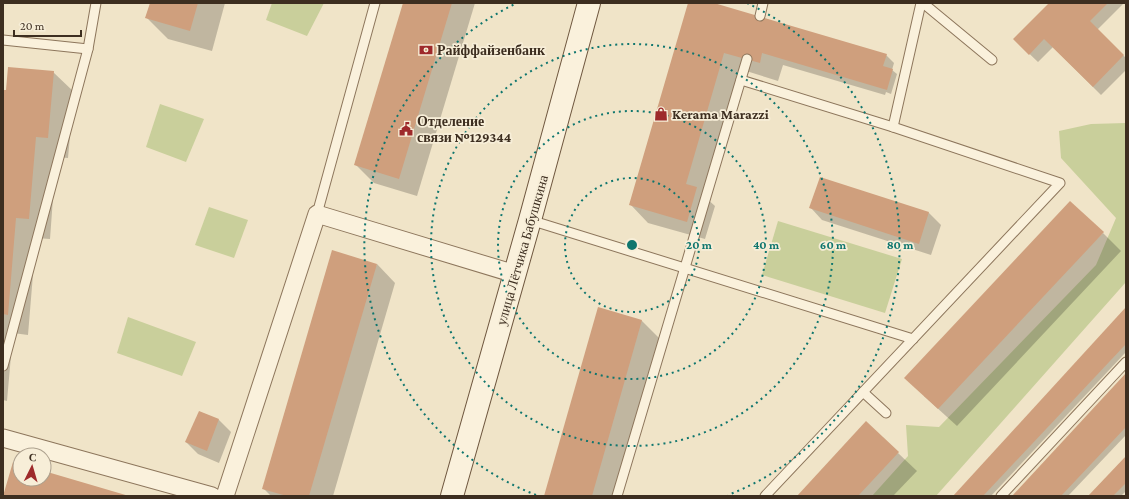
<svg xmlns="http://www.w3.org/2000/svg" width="1129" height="499" viewBox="0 0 1129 499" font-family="'Crimson Pro',serif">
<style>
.green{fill:#c9cf9b}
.shadow{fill:#0003}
.building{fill:#cf9f7d}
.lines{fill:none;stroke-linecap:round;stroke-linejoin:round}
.service-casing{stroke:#8d765c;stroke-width:11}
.minor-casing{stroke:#8d765c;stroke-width:19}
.secondary-casing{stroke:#6f573f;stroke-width:24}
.service{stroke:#faf1dc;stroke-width:9}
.minor{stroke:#faf1dc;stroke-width:17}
.secondary{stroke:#faf1dc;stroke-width:22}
.ring{fill:none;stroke:#0f766e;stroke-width:2;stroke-dasharray:2 4}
.labels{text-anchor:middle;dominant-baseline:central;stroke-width:3.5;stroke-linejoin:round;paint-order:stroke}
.poi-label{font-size:14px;font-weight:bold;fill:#3d2e20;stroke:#f7eed8;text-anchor:start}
.street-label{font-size:14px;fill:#3d2e20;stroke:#f7eed8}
.centre{fill:#0f766e;stroke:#f7eed8;stroke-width:2}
.ring-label{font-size:12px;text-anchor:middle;font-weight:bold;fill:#0f766e;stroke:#f7eed8;stroke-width:3.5;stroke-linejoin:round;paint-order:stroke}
</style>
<rect width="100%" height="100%" fill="#f0e4c8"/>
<!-- green -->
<g class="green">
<path d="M272,3H324L307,36L266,20Z"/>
<path d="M160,104L204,119L186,162L146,147Z"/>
<path d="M1126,123V282L936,496H872L908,456L906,425L939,427L1096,265L1116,218L1061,158L1059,131L1091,124Z"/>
<path d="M209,207L248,220L234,258L195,245Z"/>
<path d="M778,221L902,259L885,313L762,275Z"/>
<path d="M128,317L196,342L182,376L117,353Z"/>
</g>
<!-- shadow -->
<g class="shadow">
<path d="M151,3H225L212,51L168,39L147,18Z"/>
<path d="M404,3H475L417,196L374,183L356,165Z"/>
<path d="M689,3H711L886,55L894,63L892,70L897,74L891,94L886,92L885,95L783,65L778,81L743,70L705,197L715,206L705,239L648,223L630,204Z"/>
<path d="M1050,3H1124L1097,30L1126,58V70L1101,95L1053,47L1038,62L1014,39Z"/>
<path d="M53,72L74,92L68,158L56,157L50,239L36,238L28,335L13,333L7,401L3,400V91H7Z"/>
<path d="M820,178L929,213L941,225L931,255L822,220L811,208Z"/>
<path d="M1103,233L1121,251L957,426L924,396Z"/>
<path d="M377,264L395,283L333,496H271L264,489Z"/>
<path d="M599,309L642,321L660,339L615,496H545Z"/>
<path d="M1126,309V352L991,496H954Z"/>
<path d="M1126,375V435L1068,496H1014Z"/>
<path d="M200,412L219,420L231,432L219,463L198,454L186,442Z"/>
<path d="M898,453L917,471L893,496H798Z"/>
<path d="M1126,457V491L1121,496H1089Z"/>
</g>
<!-- building -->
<g class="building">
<path d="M150,3H198L190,31L145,18Z"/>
<path d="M403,3H452L399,179L354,165Z"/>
<path d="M688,3H714L887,54L883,66L893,69L887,90L762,53L760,63L724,53L686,184L697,187L687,222L629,205Z"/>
<path d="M1049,3H1108L1090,21L1124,55L1093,87L1044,39L1029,55L1013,39Z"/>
<path d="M8,67L54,71L48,138L36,137L29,219L16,218L8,315L3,314V90H6Z"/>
<path d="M820,177L929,212L919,244L809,208Z"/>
<path d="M1070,201L1104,232L938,409L904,378Z"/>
<path d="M332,250L377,264L309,496H287L262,489Z"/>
<path d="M598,307L642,320L592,496H544Z"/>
<path d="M1126,307V344L983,496H953Z"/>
<path d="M1126,373V427L1061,496H1012Z"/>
<path d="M199,411L219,419L207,451L185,442Z"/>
<path d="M866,421L899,452L858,496H797Z"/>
<path d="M1126,456V483L1113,496H1088Z"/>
<path d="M13,462L20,464V479H44V471L129,496H3Z"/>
</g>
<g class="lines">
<!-- service casing -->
<g class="service-casing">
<g id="service">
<path d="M923,3L992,60"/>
<path d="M760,16L763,3"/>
<path d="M3,40L88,49"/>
<path d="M741,80L893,127L1060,183L765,496"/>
<path d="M893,127L921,3"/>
<path d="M317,214L375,3"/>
<path d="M530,220L913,339"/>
<path d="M3,366L88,49L96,3"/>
<path d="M863,392L886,413"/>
<path d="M617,496L747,59"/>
<path d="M1001,496L1126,362"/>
</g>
</g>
<!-- minor casing -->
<g class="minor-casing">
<g id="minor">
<path d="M3,438L212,496"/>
<path d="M225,496L317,214L515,274"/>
</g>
</g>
<!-- secondary casing -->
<g class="secondary-casing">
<path id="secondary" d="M452,496L530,220L589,3"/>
</g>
<!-- service -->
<use href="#service" class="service"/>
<!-- minor -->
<use href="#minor" class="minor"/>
<!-- secondary -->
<use href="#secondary" class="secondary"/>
</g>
<!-- distance rings -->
<g class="ring">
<circle cx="632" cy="245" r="67"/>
<circle cx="632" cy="245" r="134"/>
<circle cx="632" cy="245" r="201"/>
<path d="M536 495A268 268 0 0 1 517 3M747 3A268 268 0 0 1 728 495"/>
</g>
<!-- icons -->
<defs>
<g id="bank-bare" transform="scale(1.08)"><path d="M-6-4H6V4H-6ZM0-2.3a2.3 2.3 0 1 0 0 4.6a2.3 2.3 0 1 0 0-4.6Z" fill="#9e2a2b" stroke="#f7eed8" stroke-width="2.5" paint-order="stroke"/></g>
<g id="shop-bare" transform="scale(1.08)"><path d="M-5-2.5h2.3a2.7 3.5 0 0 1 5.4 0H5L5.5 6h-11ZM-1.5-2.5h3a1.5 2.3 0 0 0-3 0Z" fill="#9e2a2b" stroke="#f7eed8" stroke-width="2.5" paint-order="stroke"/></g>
<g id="civic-bare" transform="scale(1.08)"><path d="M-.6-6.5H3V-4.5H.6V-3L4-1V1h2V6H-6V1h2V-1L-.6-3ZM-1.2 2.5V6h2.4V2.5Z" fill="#9e2a2b" stroke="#f7eed8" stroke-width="2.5" paint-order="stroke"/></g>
</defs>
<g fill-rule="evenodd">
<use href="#bank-bare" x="426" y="50"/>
<use href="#shop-bare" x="661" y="114"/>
<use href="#civic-bare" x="406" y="129"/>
</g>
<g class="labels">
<!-- poi labels -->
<g class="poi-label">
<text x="437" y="50">Райффайзенбанк</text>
<text x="672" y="114">Kerama Marazzi</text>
<text x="417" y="121">Отделение<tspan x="417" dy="16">связи №129344</tspan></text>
</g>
<!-- street labels -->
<g class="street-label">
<text transform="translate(522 250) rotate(-74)">улица Лётчика Бабушкина</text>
</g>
</g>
<circle cx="632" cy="245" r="6" class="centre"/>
<g class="ring-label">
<text x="699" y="249">20 m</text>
<text x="766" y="249">40 m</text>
<text x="833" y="249">60 m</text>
<text x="900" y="249">80 m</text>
</g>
<!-- border -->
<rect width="1129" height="499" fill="none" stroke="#3d2e20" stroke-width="8"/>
<!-- north arrow -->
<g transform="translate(32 467) rotate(5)"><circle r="19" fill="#f7eed8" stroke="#ada18e"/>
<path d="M0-3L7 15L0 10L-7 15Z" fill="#9e2a2b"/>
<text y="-6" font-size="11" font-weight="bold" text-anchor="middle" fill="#3d2e20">С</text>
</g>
<!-- scale -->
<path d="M14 30v6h67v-6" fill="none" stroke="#3d2e20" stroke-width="2"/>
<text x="20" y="30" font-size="12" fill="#3d2e20" stroke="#f7eed8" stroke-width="3" paint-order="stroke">20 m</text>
</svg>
